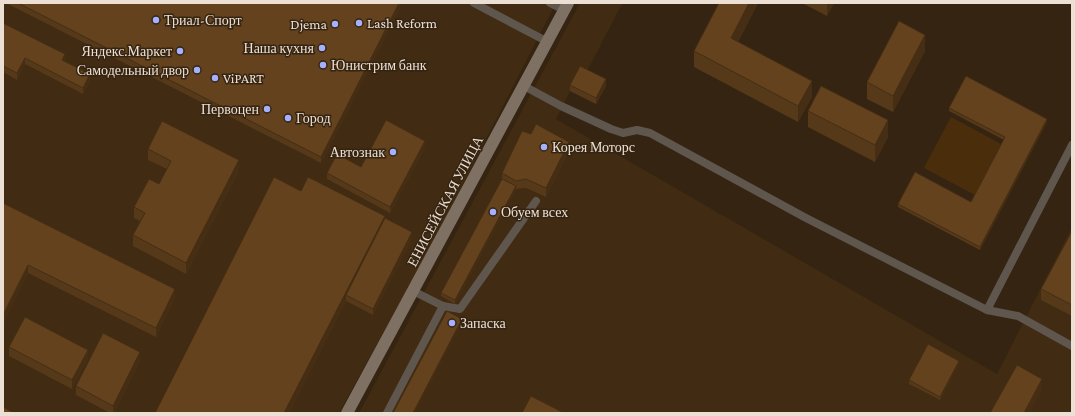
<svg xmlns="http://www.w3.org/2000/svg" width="1075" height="416" viewBox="0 0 1075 416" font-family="'Crimson Pro',serif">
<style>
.built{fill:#412b12}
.green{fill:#4a2e0c}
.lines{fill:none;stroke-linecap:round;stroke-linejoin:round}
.lane{stroke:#5f564e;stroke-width:8}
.secondary{stroke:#7e7062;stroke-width:12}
.wall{fill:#553919}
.shaded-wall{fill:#452e14}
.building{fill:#63421d;stroke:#452e14}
.poi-dot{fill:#a5b1fc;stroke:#352411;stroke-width:1.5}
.labels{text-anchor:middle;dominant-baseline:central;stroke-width:3;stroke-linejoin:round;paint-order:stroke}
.poi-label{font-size:14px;fill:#ece0d4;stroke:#352411;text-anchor:start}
.street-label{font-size:14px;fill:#ece0d4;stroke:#352411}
</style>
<rect width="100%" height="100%" fill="#352411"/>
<!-- built -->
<g class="built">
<path d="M3,3H556L433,242L339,413H3Z"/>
<path d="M580,3L622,4L585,75L580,72L556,119L997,374L1072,227V413H359Z"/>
</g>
<!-- green -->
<path class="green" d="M951,117L1001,144L975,195L924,168Z"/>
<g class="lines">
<!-- lane -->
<g class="lane">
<path d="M474,3L548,42"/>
<path d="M550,3L564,10"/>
<path d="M524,86L561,106L611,129L623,133L637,130L650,133L806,218L987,310L1018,316L1072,346"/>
<path d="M413,291L443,306L460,309L536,201"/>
<path d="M987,310L1072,145"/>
<path d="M387,413L443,306"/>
</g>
<!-- secondary -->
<path class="secondary" d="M347,413L568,3"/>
</g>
<!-- wall -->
<g class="wall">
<path d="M6,3H400V8L321,163Z"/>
<path d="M758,3L738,42L812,97L798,122L694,67V51Z"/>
<path d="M802,3H834L827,16Z"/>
<path d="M3,23L65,60L64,62L90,81L83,94L25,64L17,80L3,72Z"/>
<path d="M925,51L893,112L867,99V82Z"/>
<path d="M570,85L606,86L596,104L570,91Z"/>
<path d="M949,108L1047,122L980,250L898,207V204L971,202L1004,140L949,111Z"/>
<path d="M808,111L888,137L875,162L808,127Z"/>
<path d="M531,134L569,151L546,197L526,188L516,189L455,304L441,296V293L502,179V173Z"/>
<path d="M425,147L390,213L327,179V173L361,167Z"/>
<path d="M148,149L239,171L186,274L133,246V235L140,221L134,218V207L159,184L167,169L148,160Z"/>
<path d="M301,191L412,238L373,315L346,301L289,413Z"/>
<path d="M3,203L175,298L156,337L28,273L3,324Z"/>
<path d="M1072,231V316L1041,300V289Z"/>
<path d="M9,347L88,359L72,389L9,356Z"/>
<path d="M140,361L114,413H110L76,395V386Z"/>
<path d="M959,364L940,400L909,384V380Z"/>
</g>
<!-- shaded-wall -->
<g class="shaded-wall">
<path d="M399,3L400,8L321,163V157Z"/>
<path d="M749,3H758L731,55V38Z"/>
<path d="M827,3H834L827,16Z"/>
<path d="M925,35V51L893,112V96Z"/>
<path d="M65,54V60L62,66V60Z"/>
<path d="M25,58V64L17,80V73Z"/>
<path d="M90,74V81L83,94V88Z"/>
<path d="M606,79V86L596,104V98Z"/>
<path d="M812,81V97L798,122V106Z"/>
<path d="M1047,119V122L980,250V247Z"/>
<path d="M888,120V137L875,162V145Z"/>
<path d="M425,141V147L390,213V207Z"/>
<path d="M569,142V151L546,197V188Z"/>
<path d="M239,160V171L186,274V263Z"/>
<path d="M516,186V189L455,304V300Z"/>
<path d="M385,216V225L346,295V301L289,413H284Z"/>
<path d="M412,232V238L373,315V309Z"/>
<path d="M28,265V273L3,324V315Z"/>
<path d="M175,289V298L156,337V328Z"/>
<path d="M462,319V322L415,413H413Z"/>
<path d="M88,350V359L72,389V380Z"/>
<path d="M140,352V361L114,413H113V406Z"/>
<path d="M959,361V364L940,400V397Z"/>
<path d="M1042,379V390L1030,413H1024Z"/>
</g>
<!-- building -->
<g class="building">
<path d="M18,3H399L321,157Z"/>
<path d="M719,3H749L731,38L812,81L798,106L694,51Z"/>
<path d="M899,21L925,35L893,96L867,82Z"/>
<path d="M3,23L65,54L62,60L90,74L83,88L25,58L17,73L3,66Z"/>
<path d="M580,66L606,79L596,98L570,85Z"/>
<path d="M966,76L1047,119L980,247L898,204L915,172L971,202L1005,137L949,108Z"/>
<path d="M821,86L888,120L875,145L808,111Z"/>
<path d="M386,120L425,141L390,207L327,173L337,154L361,167Z"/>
<path d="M162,121L239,160L186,263L133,235L145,213L134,207L149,179L159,184L171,161L148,149Z"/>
<path d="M536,124L569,142L546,188L526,179L516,181L502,173L522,131L531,134Z"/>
<path d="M274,177L301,191L308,177L385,216L284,413H155Z"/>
<path d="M502,179L516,186L455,300L441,293Z"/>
<path d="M3,203L175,289L156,328L28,265L3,315Z"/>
<path d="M385,218L412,232L373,309L346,295Z"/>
<path d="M1072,231V305L1041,289Z"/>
<path d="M447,311L462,319L413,413H393Z"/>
<path d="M25,317L88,350L72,380L9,347Z"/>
<path d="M103,333L140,352L113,406L76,386Z"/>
<path d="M928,344L959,361L940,397L909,380Z"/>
<path d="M1017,365L1042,379L1024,413H990Z"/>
<path d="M531,396L564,413H522Z"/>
<path d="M3,407L14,413H3Z"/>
</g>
<!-- markers -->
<g class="poi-dot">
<circle cx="156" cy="20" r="4"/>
<circle cx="359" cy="23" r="4"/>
<circle cx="335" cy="24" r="4"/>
<circle cx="322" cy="48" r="4"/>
<circle cx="180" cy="51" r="4"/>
<circle cx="323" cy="65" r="4"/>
<circle cx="197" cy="70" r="4"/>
<circle cx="215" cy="78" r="4"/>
<circle cx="267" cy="109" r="4"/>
<circle cx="288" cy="118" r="4"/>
<circle cx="544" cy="147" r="4"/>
<circle cx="393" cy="152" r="4"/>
<circle cx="493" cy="212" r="4"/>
<circle cx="452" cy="323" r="4"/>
</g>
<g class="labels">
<!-- poi labels -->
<g class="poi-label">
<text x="164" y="20">Триал-Спорт</text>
<text x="367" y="23">Lash Reform</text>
<text x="327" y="24" text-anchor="end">Djema</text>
<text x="314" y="48" text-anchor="end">Наша кухня</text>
<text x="172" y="51" text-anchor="end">Яндекс.Маркет</text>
<text x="331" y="65">Юнистрим банк</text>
<text x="189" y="70" text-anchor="end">Самодельный двор</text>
<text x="223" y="78">ViPART</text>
<text x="259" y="109" text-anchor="end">Первоцен</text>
<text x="296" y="118">Город</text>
<text x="552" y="147">Корея Моторс</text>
<text x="385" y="152" text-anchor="end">Автознак</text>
<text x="501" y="212">Обуем всех</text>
<text x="460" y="323">Запаска</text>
</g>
<!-- street labels -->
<g class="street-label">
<text transform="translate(445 201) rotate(-62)">ЕНИСЕЙСКАЯ УЛИЦА</text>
</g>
</g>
<!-- border -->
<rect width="1075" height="416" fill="none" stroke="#ece0d4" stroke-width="8"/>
</svg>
